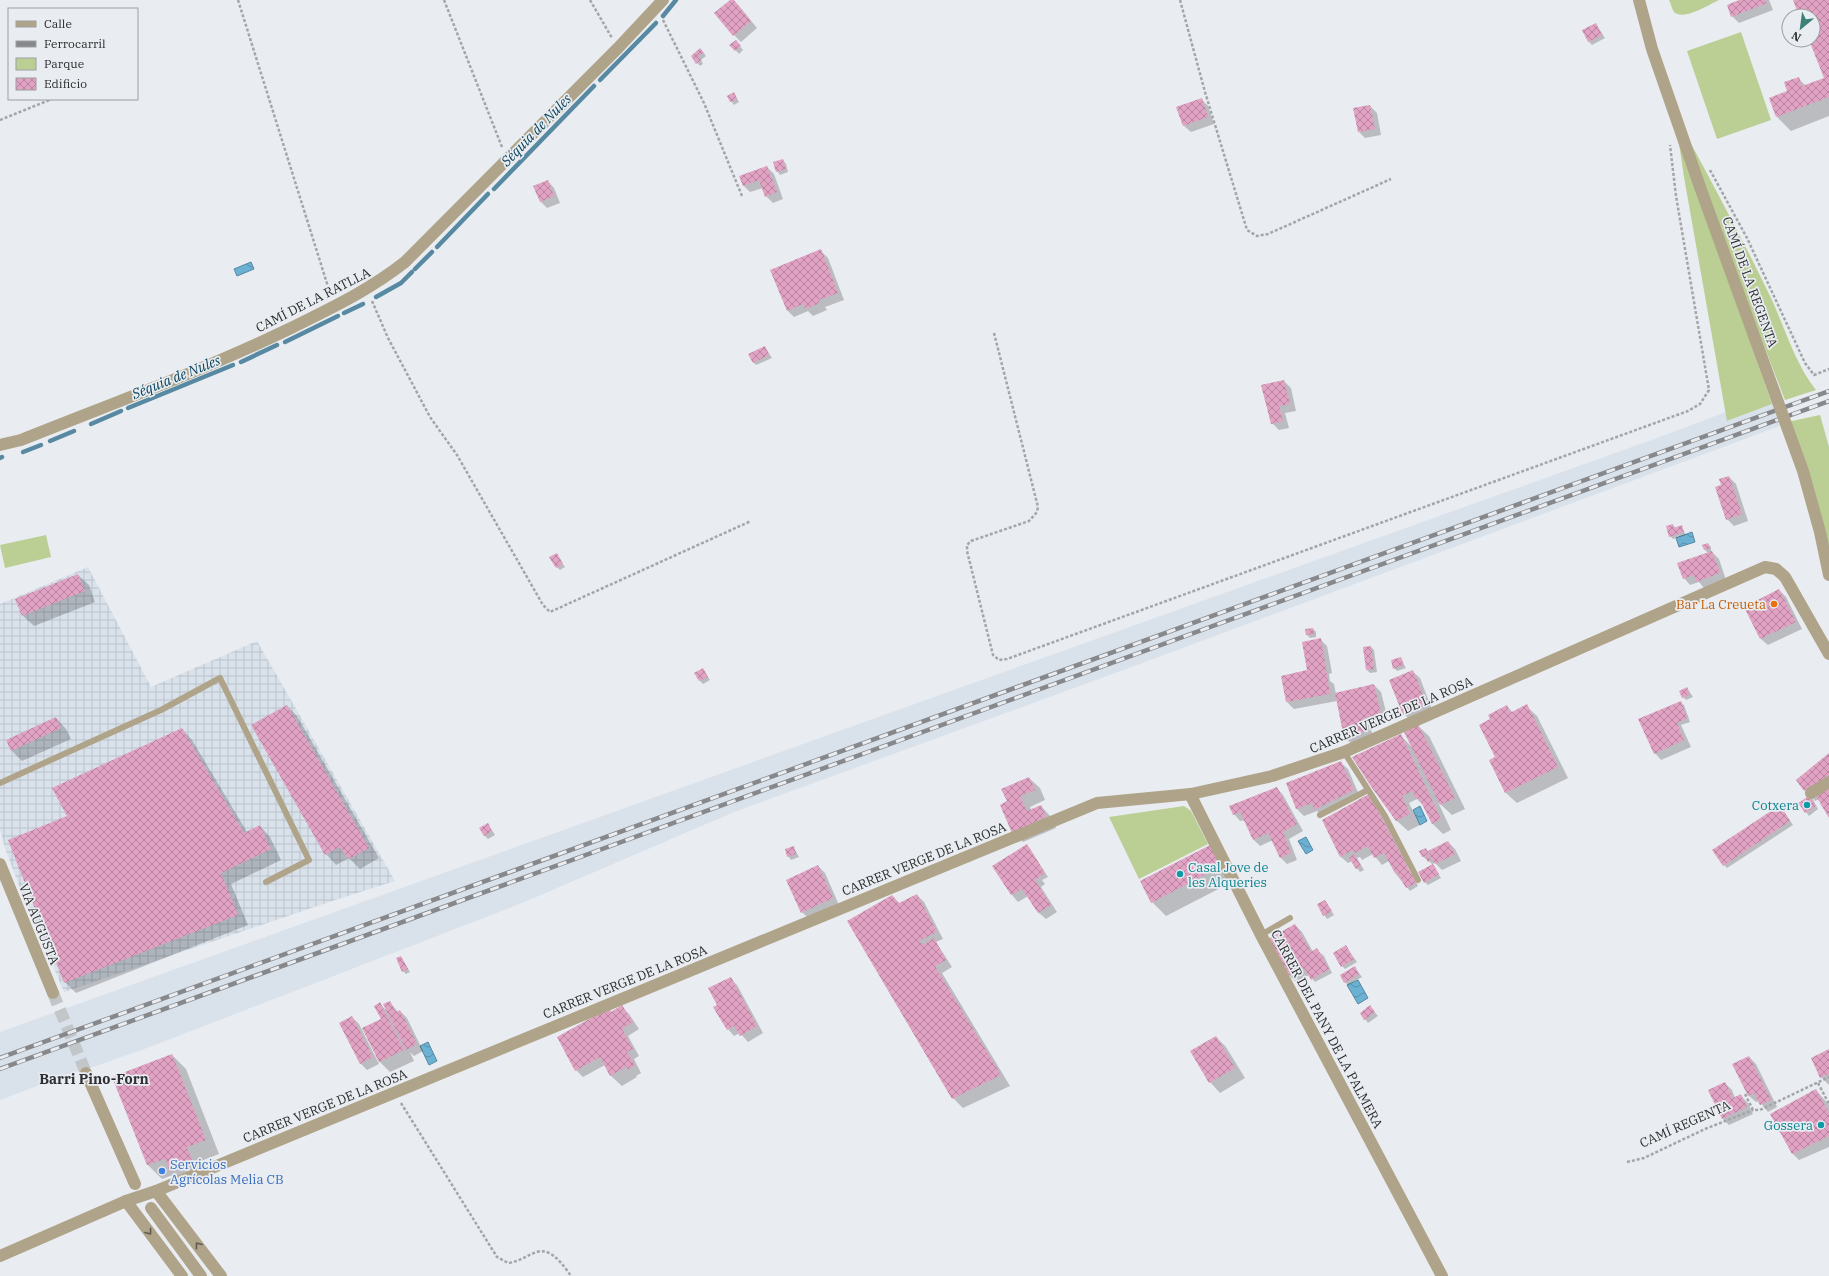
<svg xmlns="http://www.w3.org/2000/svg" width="1829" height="1276" viewBox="0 0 1829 1276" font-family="'IBM Plex Serif',serif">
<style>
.built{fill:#d9e1eb}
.industrial{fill:url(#industrial-grid)}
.green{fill:#bbcf94}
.water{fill:url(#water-waves);stroke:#5889a2}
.shadow{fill:#0003}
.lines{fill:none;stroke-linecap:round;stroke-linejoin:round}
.stream{stroke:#5889a2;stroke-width:4.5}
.building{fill:url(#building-cross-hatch)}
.street-tunnel{stroke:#c3c6c9;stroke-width:12;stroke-dasharray:12 6;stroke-linecap:butt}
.path{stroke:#a3a6a9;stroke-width:2.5;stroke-dasharray:3 2;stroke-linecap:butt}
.lane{stroke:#afa489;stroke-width:6}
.street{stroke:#afa489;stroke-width:12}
.rail-casing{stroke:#86888b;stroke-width:4.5}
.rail{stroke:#e9ecf0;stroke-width:3;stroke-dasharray:9;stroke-linecap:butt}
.street-bridge{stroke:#afa489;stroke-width:12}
.oneway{stroke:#5f5c52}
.food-dot{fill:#e8710a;stroke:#e9ecf0;stroke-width:1.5}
.culture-dot{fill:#0f9aa8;stroke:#e9ecf0;stroke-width:1.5}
.shop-dot{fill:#3f7fe0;stroke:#e9ecf0;stroke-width:1.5}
.labels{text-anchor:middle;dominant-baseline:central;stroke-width:3.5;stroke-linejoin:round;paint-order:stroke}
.street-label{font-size:13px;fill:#2a2c2d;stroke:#e9ecf0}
.food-label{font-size:13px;fill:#c56008;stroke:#e9ecf0;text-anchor:end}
.culture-label{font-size:13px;fill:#0d838f;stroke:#e9ecf0;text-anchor:end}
.shop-label{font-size:13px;fill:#366cbe;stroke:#e9ecf0;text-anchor:start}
.water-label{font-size:14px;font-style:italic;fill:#07435c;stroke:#e9ecf0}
.neighbourhood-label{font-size:14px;font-weight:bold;fill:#2d2f32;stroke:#e9ecf0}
</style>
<defs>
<pattern id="industrial-grid" width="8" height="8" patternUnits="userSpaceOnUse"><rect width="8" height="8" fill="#d9e1eb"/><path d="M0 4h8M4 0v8" fill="none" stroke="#bac1ca"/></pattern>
<pattern id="water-waves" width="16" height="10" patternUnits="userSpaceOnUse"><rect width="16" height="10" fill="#6bb1d4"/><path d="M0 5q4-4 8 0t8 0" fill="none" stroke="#5890ac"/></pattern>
<pattern id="building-cross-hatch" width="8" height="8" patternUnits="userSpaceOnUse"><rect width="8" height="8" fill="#e2a2c4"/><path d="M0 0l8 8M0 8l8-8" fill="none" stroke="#b784a0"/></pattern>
</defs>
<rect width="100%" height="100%" fill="#e9ecf0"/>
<!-- built -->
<path class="built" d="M1772,404L1781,425L1777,427L1126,669L734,812L522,903L147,1048L99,1065L66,1075L0,1100V1032L1657,438L1726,412L1728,421Z"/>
<!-- industrial -->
<path class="industrial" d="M88,567L151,687L257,641L395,881L335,900L64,992L21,891L6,851L0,830V604Z"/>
<!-- green -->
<g class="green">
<path d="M1669,0H1719C1708,5 1684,21 1674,12C1672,9 1671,4 1669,0Z"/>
<path d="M1741,32L1771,120L1717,139L1687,51Z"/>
<path d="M1678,137L1772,404L1727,421L1684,177Z"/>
<path d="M1689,140C1717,192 1745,244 1771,298C1785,328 1795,364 1816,390L1785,400L1744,294Z"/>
<path d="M1820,415L1829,447V562L1787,422Z"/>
<path d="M46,535L51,557L5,568L0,545Z"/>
<path d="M1184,806L1191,811L1208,844L1139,879L1109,817Z"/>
</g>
<!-- water -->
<g class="water">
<path d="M251,262L254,269L237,276L234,269Z"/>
<path d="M1692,532L1695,542L1679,547L1676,538Z"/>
<path d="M1420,806L1427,821L1420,825L1413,810Z"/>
<path d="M1306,837L1313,850L1306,854L1298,841Z"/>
<path d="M1358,980L1368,998L1358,1004L1347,985Z"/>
<path d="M428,1042L437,1061L429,1065L420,1046Z"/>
</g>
<!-- shadow -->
<g class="shadow">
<path d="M731,0L739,6L757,28L741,42L734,35Z"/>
<path d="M1742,0H1769L1773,10L1739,23L1732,16Z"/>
<path d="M1794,0H1829V116L1791,131L1777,117L1770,99L1788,91L1798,78L1806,86L1825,79L1810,40H1813V16H1800Z"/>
<path d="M1596,24L1605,38L1592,45L1589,42Z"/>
<path d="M731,45H739L743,50L739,54Z"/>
<path d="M703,52L706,56L701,60L703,64L700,66L692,56Z"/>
<path d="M734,93L739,102L734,105L731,101Z"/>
<path d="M1201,99L1208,106L1214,124L1191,132L1184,126Z"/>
<path d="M1370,106L1377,113L1381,135L1365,138L1358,131Z"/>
<path d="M783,160L786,164L788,172L780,175L777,171Z"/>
<path d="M767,167L774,174L783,199L773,203L766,196L763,188L750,192L743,185Z"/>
<path d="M548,181L554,188L560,203L547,208L540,201Z"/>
<path d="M821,251L828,258L844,300L825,307L827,310L813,316L808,311L794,317L787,310Z"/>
<path d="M765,347L772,358L756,365L753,362Z"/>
<path d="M1284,381L1291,388L1296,411L1285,413L1289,428L1279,430L1272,423Z"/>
<path d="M1729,477L1736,484L1748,521L1734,526L1727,519L1723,486Z"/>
<path d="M1672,525L1676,528L1681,527L1686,535L1673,539L1670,536Z"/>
<path d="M1708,544L1711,547V551L1719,559L1726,580L1704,588L1699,582L1690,585L1684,578L1708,553L1705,550Z"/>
<path d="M556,554L565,567L560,570L557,567Z"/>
<path d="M78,575L89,585L95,602L34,626L23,616Z"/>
<path d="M1779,590L1786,597L1802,629L1768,645L1761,639L1746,607Z"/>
<path d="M1313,629L1316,632V637L1310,638L1307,635Z"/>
<path d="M1320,639L1327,646L1332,673L1329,674L1330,681L1334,684L1336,694L1374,685L1381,692L1388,720L1370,725L1373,737L1352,744L1345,738L1337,701L1294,709L1287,702L1308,670Z"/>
<path d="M1371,647L1374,650L1377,672L1370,673L1367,670L1364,648Z"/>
<path d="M1400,658L1406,668L1397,671L1394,668Z"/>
<path d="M703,670L710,680L703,684L700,681Z"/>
<path d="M1413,672L1420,678L1433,712L1411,721L1404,714Z"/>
<path d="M1687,688L1693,697L1686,700L1683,697Z"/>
<path d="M1680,702L1684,705L1690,722L1681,725L1691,747L1661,760L1655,753Z"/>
<path d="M287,706L297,716L379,858L360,869L349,858L336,865L326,854Z"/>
<path d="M1507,706L1513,713L1526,706L1537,716L1568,778L1517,803L1506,793L1490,761L1496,757L1492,720Z"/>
<path d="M56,718L66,729L71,739L22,761L11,750Z"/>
<path d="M1418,726L1429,736L1465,809L1452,815L1438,802L1451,830L1443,834L1432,823L1424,806L1417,799L1409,803L1420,825L1408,831L1397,821L1354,757L1401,736L1412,747Z"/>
<path d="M182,729L192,740L247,832L260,826L270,837L281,860L231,884L248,925L76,993L65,982L69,816Z"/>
<path d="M1829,755V816L1819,799L1815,801L1811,796L1818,809L1809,816L1799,803L1810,796L1797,780Z"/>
<path d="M1341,763L1348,769L1360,797L1322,816L1317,811L1304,816L1297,809L1288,784Z"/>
<path d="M1029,778L1040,788L1045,800L1030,807L1031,810L1041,806L1051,817L1056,828L1023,842L1013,832L1008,802Z"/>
<path d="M1277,788L1283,795L1303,831L1289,839L1297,860L1287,864L1280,857L1273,840L1260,846L1253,839L1245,820L1240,821L1234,814Z"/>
<path d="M1376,802L1411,870L1406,865V868L1413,875L1418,886L1410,891L1395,873L1389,861L1382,865L1373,854L1362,860L1360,857L1357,858L1364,870L1360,872L1352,861L1348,863L1341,857L1323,821Z"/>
<path d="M1783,810L1793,825L1727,868L1724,865Z"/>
<path d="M488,824L495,835L488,839L484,835Z"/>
<path d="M1448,842L1455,849L1461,861L1442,870L1435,863L1432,864L1441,878L1428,885L1425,882L1433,865L1427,859H1426L1422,856L1426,849L1429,852Z"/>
<path d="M1209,846L1234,881L1166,916L1152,902Z"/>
<path d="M794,848L799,857L791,860L788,856Z"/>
<path d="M1030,849L1048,877L1042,880L1045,884L1041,887L1057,912L1046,919L1039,913L1028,896L1018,902L1012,895L994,867Z"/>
<path d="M818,866L825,873L839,905L809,919L802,912Z"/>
<path d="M917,895L924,902L943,939L936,942L952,967L942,973L1010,1086L963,1108L953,1098L900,904Z"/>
<path d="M1325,901L1334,915L1327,919L1318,905Z"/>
<path d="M1295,925L1302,932L1313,952L1317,950L1324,956L1332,973L1315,982L1309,975L1296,982L1289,975Z"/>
<path d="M1346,947L1357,962L1345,969L1342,966Z"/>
<path d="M401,957L410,972L406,974L403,971Z"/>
<path d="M1355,968L1362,977L1348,985L1345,982Z"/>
<path d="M730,978L737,985L763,1033L748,1042L740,1033L734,1036L728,1029L718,1005Z"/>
<path d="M390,1002L398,1012L400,1011L407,1018L423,1051L414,1056L410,1052L414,1061L390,1072L378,1060L382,1019L380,1004L387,1011Z"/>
<path d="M622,1007L629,1014L639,1029L628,1036L639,1056L634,1059L641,1073L636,1076L637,1077L622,1086L611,1076L605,1065L583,1077L576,1070L558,1038L609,1010L612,1013Z"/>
<path d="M1373,1010L1378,1016L1368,1023L1361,1013Z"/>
<path d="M352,1017L359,1024L379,1064L367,1070L360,1063Z"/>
<path d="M1216,1037L1226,1047L1245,1078L1220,1093L1210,1082Z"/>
<path d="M1829,1050V1085L1821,1077Z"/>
<path d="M172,1055L186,1069L219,1154L201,1161L207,1177L185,1186L173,1175L162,1179L148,1165L114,1078Z"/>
<path d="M1749,1057L1756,1064L1777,1107L1768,1112L1759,1101L1756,1102L1749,1096L1734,1064Z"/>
<path d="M1725,1083L1732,1090L1735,1098L1741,1096L1748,1103L1753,1114L1729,1125L1722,1118Z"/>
<path d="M1816,1090L1829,1105V1147L1799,1160L1792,1153Z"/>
</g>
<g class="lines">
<!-- stream -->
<g class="stream">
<path d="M663,16L676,0"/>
<path d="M600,80L656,23"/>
<path d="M494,189L594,86"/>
<path d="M437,247L488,194"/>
<path d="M415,269L432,252"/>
<path d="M376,297L401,283L412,272"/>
<path d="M344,313L363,304"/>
<path d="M285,342L338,316"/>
<path d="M241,362L277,345"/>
<path d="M128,408L233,365"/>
<path d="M91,424L121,411"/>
<path d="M50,441L74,431"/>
<path d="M23,452L41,445"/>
<path d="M0,458L2,457"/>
</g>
</g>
<!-- building -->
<g class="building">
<path d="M730,0H734L751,21L733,36L714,13Z"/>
<path d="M1739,0H1765L1767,3L1731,17L1727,5Z"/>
<path d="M1793,0H1829V97L1776,117L1769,98L1787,91L1784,82L1799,77L1802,86L1824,78L1809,40H1813V16H1799Z"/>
<path d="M1596,23L1602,35L1588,42L1582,30Z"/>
<path d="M736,40L741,46L735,51L729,45Z"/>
<path d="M700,48L704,53L698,56L701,60L696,64L691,56Z"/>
<path d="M734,92L737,99L730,102L727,96Z"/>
<path d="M1202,98L1208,117L1183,126L1176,107Z"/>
<path d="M1370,105L1375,129L1358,132L1353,108Z"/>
<path d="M783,159L786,169L776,172L773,162Z"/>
<path d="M767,166L777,192L765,197L759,180L743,186L739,176Z"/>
<path d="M548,180L554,196L540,202L533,186Z"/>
<path d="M821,249L838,293L819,300L820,303L805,309L803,304L787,311L770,270Z"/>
<path d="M765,346L769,355L753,363L748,354Z"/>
<path d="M1284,380L1290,404L1279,406L1283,421L1271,424L1261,385Z"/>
<path d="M1729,476L1742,514L1726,520L1715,487L1721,485L1719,479Z"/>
<path d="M1673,524L1674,528L1682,525L1684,532L1669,537L1666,526Z"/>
<path d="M1708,543L1710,548L1704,550L1702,545Z"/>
<path d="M1712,551L1720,573L1696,582L1694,575L1683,579L1677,563Z"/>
<path d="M557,553L563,564L556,568L549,557Z"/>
<path d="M78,574L85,591L22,616L15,599Z"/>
<path d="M1779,589L1796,622L1760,639L1744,607Z"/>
<path d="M1313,628L1314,634L1306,635L1305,629Z"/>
<path d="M1321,638L1330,694L1286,702L1281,676L1307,670L1302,642Z"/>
<path d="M1371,646L1374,669L1366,670L1363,647Z"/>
<path d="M1401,657L1404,665L1393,669L1391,660Z"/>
<path d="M703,668L708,677L699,681L694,673Z"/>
<path d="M1413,670L1427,705L1403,715L1389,680Z"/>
<path d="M1374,684L1381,714L1364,718L1367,730L1344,738L1335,693Z"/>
<path d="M1687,687L1690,694L1682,698L1679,691Z"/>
<path d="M1681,701L1687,718L1677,723L1684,740L1654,754L1638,719Z"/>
<path d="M1527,704L1558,767L1505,793L1489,760L1495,757L1479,725L1490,719L1488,715L1507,705L1510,713Z"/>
<path d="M287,705L369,848L349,859L339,847L325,855L251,725Z"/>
<path d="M56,717L61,728L11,751L6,740Z"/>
<path d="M1418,724L1455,798L1440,805L1404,732Z"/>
<path d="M182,728L244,833L260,825L271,849L221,873L238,915L64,983L8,840L67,816L52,788Z"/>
<path d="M1401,734L1441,819L1432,824L1419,798L1416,799L1412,791L1402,796L1410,814L1396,821L1370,785L1352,757Z"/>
<path d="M1829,753V775L1804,791L1796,780Z"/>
<path d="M1341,761L1354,790L1314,810L1312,803L1296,809L1286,783Z"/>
<path d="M1029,777L1035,790L1020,796L1027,811L1041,805L1046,817L1012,833L1000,805L1007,801L1001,789Z"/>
<path d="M1277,787L1297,824L1283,832L1291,853L1280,858L1268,833L1253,840L1240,812L1233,815L1229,806Z"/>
<path d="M1829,788V818L1816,796Z"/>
<path d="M1369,794L1416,883L1406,888L1397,873H1395L1384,853L1374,858L1368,846L1355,853L1353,850L1340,857L1322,820Z"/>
<path d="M1809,796L1816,806L1805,813L1798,803Z"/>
<path d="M1780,805L1790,821L1723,866L1712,850Z"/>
<path d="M488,823L492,831L484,836L479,828Z"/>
<path d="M1448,841L1455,854L1435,864L1428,851Z"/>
<path d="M1027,844L1045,873L1035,880L1051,905L1038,913L1022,889L1011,895L992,866Z"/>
<path d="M1210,845L1221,866L1151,903L1140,881Z"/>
<path d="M794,846L796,854L787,857L785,849Z"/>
<path d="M1426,848L1431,860L1428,862L1425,856L1422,857L1419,851Z"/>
<path d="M1354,854L1361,866L1356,869L1349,858Z"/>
<path d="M1433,864L1439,874L1424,883L1418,872Z"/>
<path d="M818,865L833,898L801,913L786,880Z"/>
<path d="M917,894L937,932L919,941L923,945L934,938L946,960L935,966L1001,1075L952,1099L847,921L892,895L899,903Z"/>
<path d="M1325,900L1332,911L1323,916L1317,904Z"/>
<path d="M1295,924L1311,952L1317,948L1329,969L1311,980L1304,968L1288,976L1268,939Z"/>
<path d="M1346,945L1354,959L1341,967L1333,953Z"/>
<path d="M401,956L408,969L402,972L396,958Z"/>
<path d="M1355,966L1359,974L1344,983L1340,975Z"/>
<path d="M731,977L757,1026L740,1036L734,1026L727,1030L713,1007L717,1005L708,988Z"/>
<path d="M390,1001L396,1012L400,1010L417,1044L406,1050L383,1004Z"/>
<path d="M380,1002L404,1050L379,1062L362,1028L381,1019L374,1006Z"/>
<path d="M622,1005L633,1022L622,1029L633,1049L627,1052L635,1065L628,1070L627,1066L610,1076L600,1057L575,1071L557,1037L609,1008L611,1012Z"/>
<path d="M1370,1005L1375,1012L1364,1020L1360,1013Z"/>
<path d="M352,1016L373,1057L360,1064L339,1023Z"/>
<path d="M1216,1036L1235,1068L1209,1083L1190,1051Z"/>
<path d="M1829,1049V1074L1820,1078L1811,1058Z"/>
<path d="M172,1054L206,1140L187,1147L193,1163L170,1172L165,1159L147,1165L112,1077Z"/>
<path d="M1749,1056L1771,1100L1760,1105L1754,1093L1748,1096L1732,1064Z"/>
<path d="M1725,1082L1733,1098L1741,1094L1747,1107L1722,1119L1708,1090Z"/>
<path d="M1816,1089L1829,1113V1136L1792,1154L1770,1114Z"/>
</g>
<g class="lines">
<!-- street-tunnel -->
<path class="street-tunnel" d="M53,993L86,1073"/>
<!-- path -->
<g class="path">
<path d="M238,0L330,293"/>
<path d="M444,0L502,147"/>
<path d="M590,0L612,38"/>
<path d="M1180,0L1205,92L1247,230L1257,236L1268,234L1391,179"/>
<path d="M663,20L704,103L742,196"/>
<path d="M0,120L52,99"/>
<path d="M1710,170L1747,238L1805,363L1814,375L1829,369"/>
<path d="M372,301L388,338L430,417L457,455L543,605L550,612L751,521"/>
<path d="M994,333L1038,507L1037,512L1029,521L971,541L967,545V551L993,655L999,660L1007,659L1688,411L1700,404L1709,390L1676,196L1670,145"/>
<path d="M1818,1083L1829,1104"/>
<path d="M1745,1094L1753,1110H1760L1829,1077"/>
<path d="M401,1103L497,1257L508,1263C519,1262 527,1255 537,1252C551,1247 564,1266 571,1276"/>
<path d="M1627,1162L1644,1158L1705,1129L1753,1110"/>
</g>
<!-- lane -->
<g class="lane">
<path d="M1344,752L1385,816L1418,880"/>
<path d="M0,783L161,710L220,678L309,860L266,882"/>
<path d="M1320,815L1368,790"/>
<path d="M1261,935L1290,918"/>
</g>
<!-- street -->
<g class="street">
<path d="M1639,0L1652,49L1700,187"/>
<path d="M0,445L21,440C111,404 202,371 289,329C331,308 368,291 405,262L618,48L663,0"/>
<path d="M1811,793L1829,782"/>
<path d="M1190,794L1261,935L1442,1276"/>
<path d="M0,864L53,993"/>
<path d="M86,1073L135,1184"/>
<path d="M156,1191L221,1276"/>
<path d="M126,1201L182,1276"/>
<path d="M151,1208L201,1276"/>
<path d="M0,1256L126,1201L156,1191L1097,803L1191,794L1272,776L1344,752L1765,567L1776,569L1785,577L1829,654"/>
</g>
<!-- rail casing -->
<g class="rail-casing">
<g id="rail">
<path d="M0,1058L1829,391"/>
<path d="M0,1069L1829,401"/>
</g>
</g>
<!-- rail -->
<use href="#rail" class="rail"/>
<!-- street-bridge -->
<path class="street-bridge" d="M1700,187L1803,471L1820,532L1829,575"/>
</g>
<!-- one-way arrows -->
<defs><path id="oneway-chevron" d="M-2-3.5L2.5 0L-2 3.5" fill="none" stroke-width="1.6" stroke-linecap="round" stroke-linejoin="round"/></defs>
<g class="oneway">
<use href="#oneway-chevron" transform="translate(149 1232) rotate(53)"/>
<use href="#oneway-chevron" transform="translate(198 1245) rotate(-127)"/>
</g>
<!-- markers -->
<circle class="food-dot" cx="1774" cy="604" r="4"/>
<g class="culture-dot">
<circle cx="1807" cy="805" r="4"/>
<circle cx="1180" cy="874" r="4"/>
<circle cx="1821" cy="1125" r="4"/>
</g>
<circle class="shop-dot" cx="162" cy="1171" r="4"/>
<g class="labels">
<!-- street labels -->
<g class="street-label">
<text transform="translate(1750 282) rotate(70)">CAMÍ DE LA REGENTA</text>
<text transform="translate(313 300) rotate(-27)">CAMÍ DE LA RATLLA</text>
<text transform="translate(1391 715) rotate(-23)">CARRER VERGE DE LA ROSA</text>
<text transform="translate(924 859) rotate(-22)">CARRER VERGE DE LA ROSA</text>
<text transform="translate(39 924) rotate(68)">VIA AUGUSTA</text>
<text transform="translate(625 982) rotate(-22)">CARRER VERGE DE LA ROSA</text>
<text transform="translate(1327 1029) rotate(62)">CARRER DEL PANY DE LA PALMERA</text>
<text transform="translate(325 1106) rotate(-22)">CARRER VERGE DE LA ROSA</text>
<text transform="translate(1685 1124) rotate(-24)">CAMÍ REGENTA</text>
</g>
<!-- food labels -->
<g class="food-label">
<text x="1766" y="604">Bar La Creueta</text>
</g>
<!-- culture labels -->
<g class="culture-label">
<text x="1799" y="805">Cotxera</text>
<text x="1188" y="867" text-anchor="start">Casal Jove de<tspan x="1188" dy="15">les Alqueries</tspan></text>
<text x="1813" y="1125">Gossera</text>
</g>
<!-- shop labels -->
<g class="shop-label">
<text x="170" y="1164">Servicios<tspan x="170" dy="15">Agrícolas Melia CB</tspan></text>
</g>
<!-- water labels -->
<g class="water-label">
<text transform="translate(536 130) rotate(-46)">Séquia de Nules</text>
<text transform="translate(176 377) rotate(-22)">Séquia de Nules</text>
</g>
<!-- neighbourhood labels -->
<g class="neighbourhood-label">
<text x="94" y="1079">Barri Pino-Forn</text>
</g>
</g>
<!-- legend -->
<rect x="8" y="8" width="130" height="92" fill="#e9ecf0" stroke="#9d9fa2"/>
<rect x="16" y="21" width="20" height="6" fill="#afa489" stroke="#9d9fa2"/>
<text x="44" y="28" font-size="12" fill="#2a2c2d">Calle</text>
<rect x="16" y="41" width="20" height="6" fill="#86888b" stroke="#9d9fa2"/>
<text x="44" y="48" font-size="12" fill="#2a2c2d">Ferrocarril</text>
<rect x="16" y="58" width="20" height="12" fill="#bbcf94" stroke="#9d9fa2"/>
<text x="44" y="68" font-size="12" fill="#2a2c2d">Parque</text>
<rect x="16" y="78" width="20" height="12" fill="url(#building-cross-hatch)" stroke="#9d9fa2"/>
<text x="44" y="88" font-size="12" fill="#2a2c2d">Edificio</text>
<!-- north arrow -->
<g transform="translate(1801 28) rotate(209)"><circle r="19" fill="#e9ecf0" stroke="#9d9fa2"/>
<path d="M0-3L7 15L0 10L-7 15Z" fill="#3b8178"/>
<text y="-6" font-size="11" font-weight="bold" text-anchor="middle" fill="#2a2c2d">N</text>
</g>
</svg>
